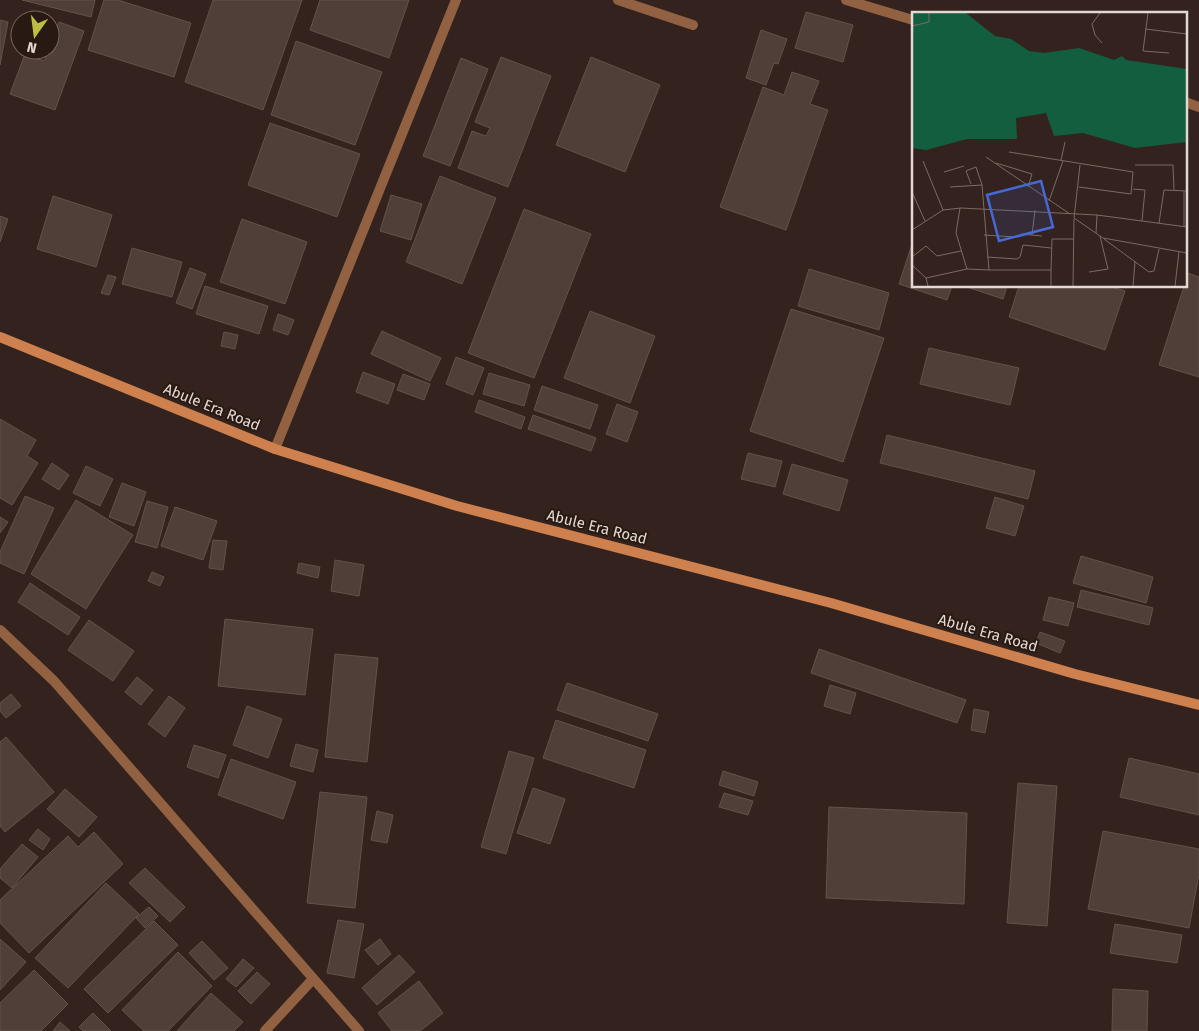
<svg xmlns="http://www.w3.org/2000/svg" width="1199" height="1031" viewBox="0 0 1199 1031" font-family="'Fira Sans',sans-serif">
<style>
.building{fill:#503e38;stroke:#64514b}
.lines{fill:none;stroke-linecap:round;stroke-linejoin:round}
.street{stroke:#916142;stroke-width:10}
.secondary{stroke:#ce814e;stroke-width:10}
.labels{text-anchor:middle;dominant-baseline:central;stroke-width:4;stroke-linejoin:round;paint-order:stroke}
.street-label{font-size:15px;fill:#e4d8d4;stroke:#281913}
.inset-road{fill:none;stroke:#7a6b66;stroke-width:1}
.view{fill:#456ad7;fill-opacity:0.15;stroke:#456ad7;stroke-width:2.5}
.inset-edge{fill:none;stroke:#e4d8d4;stroke-width:2.5}
</style>
<rect width="100%" height="100%" fill="#33221d"/>
<!-- building -->
<g class="building">
<path d="M22,0H95L91,17Z"/>
<path d="M104,0H118L191,23L174,77L88,50Z"/>
<path d="M213,0H302L263,110L185,82Z"/>
<path d="M320,0H409L389,58L310,30Z"/>
<path d="M806,12L853,25L843,62L795,48Z"/>
<path d="M0,20L8,22L0,65Z"/>
<path d="M59,22L84,31L55,110L10,94L25,54L44,61L49,50H50V46Z"/>
<path d="M761,30L787,39L778,64L774,63L766,85L746,78Z"/>
<path d="M296,41L382,72L355,145L271,115Z"/>
<path d="M501,57L551,76L508,187L458,168L472,131L486,136L490,128L475,122Z"/>
<path d="M591,57L660,85L625,172L556,145Z"/>
<path d="M461,58L488,69L450,166L423,156Z"/>
<path d="M792,72L819,81L810,104L828,110L786,230L720,207L763,87L784,95Z"/>
<path d="M270,123L360,154L337,217L248,185Z"/>
<path d="M440,176L496,198L462,284L406,262Z"/>
<path d="M391,195L422,204L411,240L380,231Z"/>
<path d="M53,196L112,215L96,267L37,249Z"/>
<path d="M524,209L591,234L534,378L468,353Z"/>
<path d="M0,216L8,219L0,242Z"/>
<path d="M242,219L307,242L285,304L220,282Z"/>
<path d="M913,241V286H952L947,300L899,284Z"/>
<path d="M132,248L182,262L172,297L122,284Z"/>
<path d="M190,268L206,274L192,309L176,303Z"/>
<path d="M809,269L889,293L879,330L798,306Z"/>
<path d="M1188,273L1199,277V377L1159,365L1184,286H1185V281Z"/>
<path d="M108,275L116,277L109,295L101,293Z"/>
<path d="M205,286L268,306L259,334L196,314Z"/>
<path d="M964,286H1007L1003,299Z"/>
<path d="M1019,286H1109L1125,291L1105,350L1009,317Z"/>
<path d="M791,309L884,338L843,462L750,431Z"/>
<path d="M590,311L655,336L630,403L564,378Z"/>
<path d="M278,314L294,320L288,335L273,330Z"/>
<path d="M382,331L441,358L430,381L371,354Z"/>
<path d="M224,332L238,335L235,349L221,346Z"/>
<path d="M929,348L1019,368L1010,405L920,384Z"/>
<path d="M456,357L484,368L473,395L446,384Z"/>
<path d="M363,372L395,384L388,404L356,392Z"/>
<path d="M489,373L530,385L524,406L483,394Z"/>
<path d="M403,374L430,384L424,400L397,390Z"/>
<path d="M542,386L598,405L590,429L534,410Z"/>
<path d="M479,400L525,417L521,429L475,412Z"/>
<path d="M617,404L638,412L627,442L606,434Z"/>
<path d="M533,415L596,438L591,451L528,429Z"/>
<path d="M0,419L36,440L27,456L38,463L12,505L0,498Z"/>
<path d="M887,435L1035,471L1028,499L880,463Z"/>
<path d="M748,453L782,461L775,487L741,479Z"/>
<path d="M52,463L69,475L59,490L42,479Z"/>
<path d="M792,464L848,480L839,511L783,494Z"/>
<path d="M86,466L113,479L100,506L73,493Z"/>
<path d="M122,483L146,492L134,526L109,517Z"/>
<path d="M25,496L54,508L24,574L0,563V552Z"/>
<path d="M995,497L1024,506L1015,536L986,528Z"/>
<path d="M76,500L133,535L86,609L31,574Z"/>
<path d="M147,501L168,507L157,548L135,542Z"/>
<path d="M175,507L217,521L203,560L161,546Z"/>
<path d="M0,517L8,522L0,533Z"/>
<path d="M213,540L227,541L223,570L209,568Z"/>
<path d="M1081,556L1153,577L1146,603L1073,583Z"/>
<path d="M335,560L364,565L359,596L331,591Z"/>
<path d="M299,563L320,567L318,578L297,573Z"/>
<path d="M152,572L164,577L160,586L148,581Z"/>
<path d="M30,583L80,617L68,635L18,602Z"/>
<path d="M1081,590L1153,608L1149,625L1077,607Z"/>
<path d="M1049,597L1074,603L1068,626L1043,620Z"/>
<path d="M225,619L313,629L305,695L218,686Z"/>
<path d="M89,620L134,651L113,681L68,650Z"/>
<path d="M1040,632L1065,641L1060,653L1036,643Z"/>
<path d="M819,649L966,700L957,723L811,673Z"/>
<path d="M335,654L378,658L367,762L325,757Z"/>
<path d="M137,677L153,690L141,705L125,692Z"/>
<path d="M567,683L658,714L648,741L557,710Z"/>
<path d="M830,685L856,693L850,714L824,706Z"/>
<path d="M11,694L21,706L6,718L0,711V703Z"/>
<path d="M169,696L185,708L165,737L148,724Z"/>
<path d="M247,706L282,719L268,758L233,745Z"/>
<path d="M974,709L989,712L985,733L971,730Z"/>
<path d="M556,720L646,750L634,788L543,758Z"/>
<path d="M6,737L54,792L5,832L0,826V742Z"/>
<path d="M296,744L318,750L313,772L290,766Z"/>
<path d="M194,745L226,755L218,778L187,767Z"/>
<path d="M509,751L534,758L506,854L481,847Z"/>
<path d="M1129,758L1199,774V815L1120,797Z"/>
<path d="M231,759L296,782L283,819L218,795Z"/>
<path d="M723,771L758,782L754,796L719,785Z"/>
<path d="M1018,783L1057,786L1047,926L1007,923Z"/>
<path d="M533,788L565,799L550,844L517,833Z"/>
<path d="M65,789L97,817L79,837L47,809Z"/>
<path d="M320,792L367,797L355,908L307,903Z"/>
<path d="M724,793L753,801L748,815L719,807Z"/>
<path d="M829,807L967,813L964,904L826,898Z"/>
<path d="M377,811L393,815L387,843L371,840Z"/>
<path d="M38,829L50,839L43,850L29,840Z"/>
<path d="M1103,831L1199,849V874L1189,928L1088,909Z"/>
<path d="M94,832L123,864L29,953L0,923V900L68,836L78,847Z"/>
<path d="M22,844L38,857L12,888L0,878V869Z"/>
<path d="M145,868L185,907L170,922L129,883Z"/>
<path d="M106,883L139,914L68,988L35,958Z"/>
<path d="M149,907L158,916L145,928L136,918Z"/>
<path d="M338,920L364,924L354,978L327,973Z"/>
<path d="M154,921L178,945L108,1013L84,989Z"/>
<path d="M1115,924L1182,935L1177,963L1110,953Z"/>
<path d="M0,939L26,962L0,990Z"/>
<path d="M380,939L391,954L378,965L365,950Z"/>
<path d="M202,941L228,968L214,980L189,953Z"/>
<path d="M178,952L212,986L168,1031H144L122,1010Z"/>
<path d="M399,955L415,972L377,1005L362,988Z"/>
<path d="M243,959L254,968L236,987L226,979Z"/>
<path d="M34,970L68,1004L41,1031H0V1003Z"/>
<path d="M257,972L270,984L251,1004L238,991Z"/>
<path d="M419,981L443,1013L420,1031H392L378,1013Z"/>
<path d="M1113,989L1148,991L1147,1031H1112Z"/>
<path d="M211,993L243,1022L234,1031H177Z"/>
<path d="M93,1013L111,1031H83L79,1027Z"/>
<path d="M60,1022L70,1031H53Z"/>
</g>
<g class="lines">
<!-- street -->
<g class="street">
<path d="M618,0L693,25"/>
<path d="M846,0L913,20"/>
<path d="M1185,102L1199,107"/>
<path d="M275,449L456,0"/>
<path d="M0,630L54,681L359,1031"/>
<path d="M265,1031L313,979"/>
</g>
<!-- secondary -->
<path class="secondary" d="M0,337L275,449L457,506L831,603L1075,674L1199,705"/>
</g>
<g class="labels">
<!-- street labels -->
<g class="street-label">
<text transform="translate(212 407) rotate(22)">Abule Era Road</text>
<text transform="translate(597 527) rotate(14)">Abule Era Road</text>
<text transform="translate(988 633) rotate(16)">Abule Era Road</text>
</g>
</g>
<!-- overview -->
<g transform="translate(912 12)">
<rect width="275" height="275" fill="#33221d"/>
<path d="M0,1H54L83,24L99,27L117,39L132,41L167,36L202,48L210,44L214,48L275,57V130L223,136L171,121L142,124L134,101L104,106L105,127H55L14,138L0,136Z" fill="#135e3e"/>
<path class="inset-road" d="M188,1L180,12L183,23L190,31M236,1L231,39L257,41M0,14L17,10V1M233,17L275,22M97,140L221,160L219,182L167,175M74,145L158,202M149,148L153,130M11,149L31,198M84,151L120,162L116,175M168,153L162,206L191,226L275,241M223,153H261L262,178M32,160L52,154M59,172L54,159L64,155L70,173M221,177L233,178L230,209M0,180L13,209M137,189L151,149M48,196L44,221L55,257M247,211L252,178L275,179M272,215V179M0,218L31,198L49,196L185,203L275,215M184,221L185,203M109,222L130,224M72,223L103,225M120,223L123,198M192,227L237,260L242,259L247,237M0,245L14,234L25,244L49,239M75,245L105,247L108,245L111,233L139,236M0,253L14,266L16,274M77,258H139L140,227H162M139,258V274M177,260L196,257L188,224M14,266L55,257L77,258L70,173L38,175M161,274L162,207M221,274L223,249M263,274L267,240"/>
<path class="view" d="M129,169L141,215L87,229L75,183Z"/>
<rect width="275" height="275" class="inset-edge"/>
</g>
<!-- north arrow -->
<g transform="translate(35 35) rotate(194)"><circle r="24" fill="#281913" stroke="#736560"/>
<path d="M0-4L9 19L0 12L-9 19Z" fill="#bebf42"/>
<text y="-8" font-size="14" font-weight="bold" text-anchor="middle" fill="#e4d8d4">N</text>
</g>
</svg>
